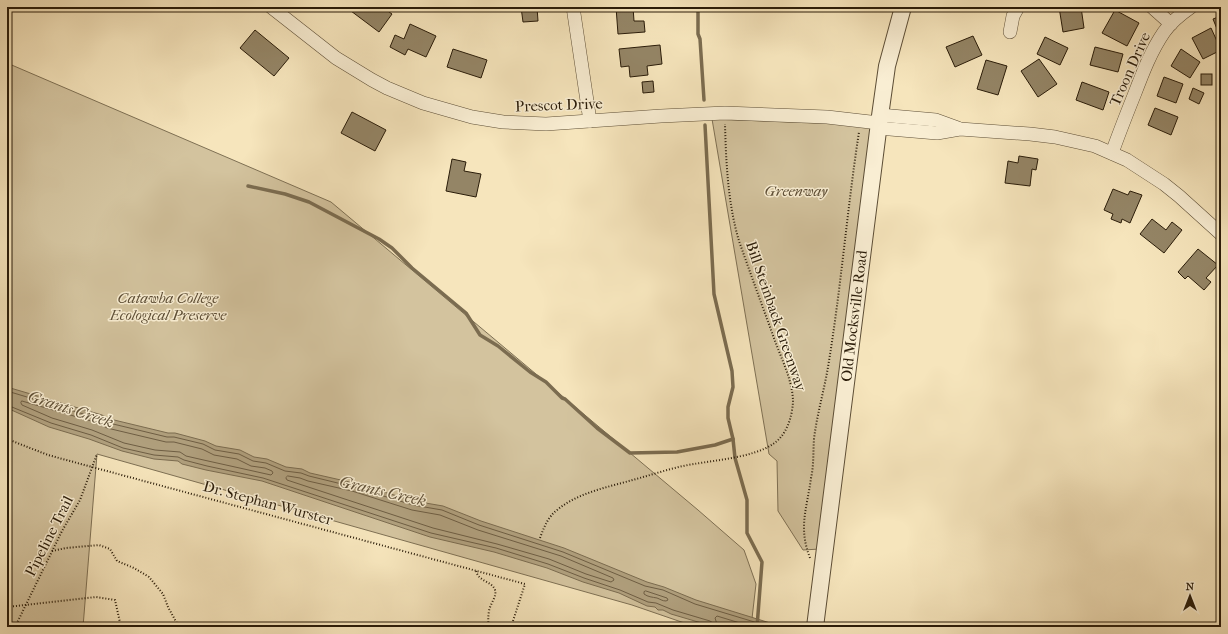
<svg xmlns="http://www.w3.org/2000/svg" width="1228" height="634" viewBox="0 0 1228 634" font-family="'IM FELL French Canon',serif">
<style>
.green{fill:#d3c39e;stroke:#7e7054}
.water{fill:#b1a17f;stroke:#7b6c50}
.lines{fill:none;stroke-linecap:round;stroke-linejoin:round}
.shore{stroke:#6e5e44;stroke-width:1}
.stream{stroke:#7b6c50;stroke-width:3.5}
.building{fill:#948566;stroke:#2a1c09}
.minor-casing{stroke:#5d4e36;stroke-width:14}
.tertiary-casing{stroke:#5d4e36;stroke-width:18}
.path{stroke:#2a1c09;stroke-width:2;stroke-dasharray:1 2;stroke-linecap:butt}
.minor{stroke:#f9eed3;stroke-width:13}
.tertiary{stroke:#f9eed3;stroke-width:16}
.labels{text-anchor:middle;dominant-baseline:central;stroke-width:3;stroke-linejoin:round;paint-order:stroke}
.street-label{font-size:15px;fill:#2a1c09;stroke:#f9eed3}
.park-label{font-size:15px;font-style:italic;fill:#5d4e36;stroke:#f9eed3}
.water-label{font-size:16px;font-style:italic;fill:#605138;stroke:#f9eed3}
</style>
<rect width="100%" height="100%" fill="#f6e5bc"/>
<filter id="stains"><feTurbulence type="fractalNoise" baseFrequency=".005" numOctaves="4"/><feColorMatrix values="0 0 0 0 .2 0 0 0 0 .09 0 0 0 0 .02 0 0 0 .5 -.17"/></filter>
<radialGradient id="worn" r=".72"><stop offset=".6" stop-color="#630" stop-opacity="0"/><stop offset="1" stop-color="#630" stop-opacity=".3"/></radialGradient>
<!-- green -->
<g class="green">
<path d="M7,63L331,202L698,510L744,550L756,584L751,627H696L632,605L97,454L83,627H7Z"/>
<path d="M712,119L875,125L820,549L803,550L778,511L777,461L769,454Z"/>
</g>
<!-- water -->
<path class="water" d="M7,387L102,415L110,419L168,433H175L205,441L216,446L240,450L254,457L267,459L286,467L302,469L310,473L354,483L414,501L443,506L481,521L564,548L647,582L664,587L696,600L783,627H788H715L671,614L663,610H658L655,607L647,606L619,593L583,582L547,568L494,552L430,537L262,481L206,470L182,464L178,461L154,459L122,451L89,439L49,427L7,408Z"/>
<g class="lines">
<!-- shore -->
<g class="shore">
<path d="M7,391L100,419L109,423L167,437H174L203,444L215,450L239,454L253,461L266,463L285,471L301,473L309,476L354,487L413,505L442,510L479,525L563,552L645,586L663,590L695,604L771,627"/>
<path d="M22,401L98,423L107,428L166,442H174L202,449L214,455L237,459L251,466L265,468L272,471L273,473L271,475L208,461L186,456L180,452L155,450L124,443L92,430L52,418L22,405L21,403Z"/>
<path d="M7,405L51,423L91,435L123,448L154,455L178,457L184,460L207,466L263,478L431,533L496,548L548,564L584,578L620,590L648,602L656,603L673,610L710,621L713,623V627"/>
<path d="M288,476L300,478L308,481L352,491L412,510L440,515L478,530L561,556L613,578L614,580L611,582L586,574L549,559L497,544L433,528L287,480L286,478Z"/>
<path d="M646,591L667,598L668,600L666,601C662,601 660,599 657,598C652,597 648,597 644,594V592Z"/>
<path d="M718,627L715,618L717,616L753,627"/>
</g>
<!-- stream -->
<g class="stream">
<path d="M698,7V34L700,39L704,100"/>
<path d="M705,125L714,294L732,371L733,387L728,407V418L733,439L735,458L747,500V533L762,562L757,627"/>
<path d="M248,186L285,194L309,202L379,239L392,248L412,268L466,313L480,335L498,346L530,372L546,382L562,398L565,399L597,428L630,453L677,452L715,445L733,439"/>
</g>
</g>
<!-- building -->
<g class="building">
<path d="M348,7H382L392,14L379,32L347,8Z"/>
<path d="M521,7H537L538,21L523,22Z"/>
<path d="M616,7H633L634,21H644L645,32L618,34Z"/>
<path d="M1059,7H1081L1084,28L1063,32Z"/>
<path d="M1115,10L1139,23L1127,46L1102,33Z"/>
<path d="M1221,16V39L1213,19Z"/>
<path d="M410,24L436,36L426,57L408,49L405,55L390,47L395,35L404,39Z"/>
<path d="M1211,28L1221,50L1203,59L1192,38Z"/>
<path d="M255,30L289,58L274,76L240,48Z"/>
<path d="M973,36L982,55L955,67L946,47Z"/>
<path d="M1045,37L1068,48L1060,65L1037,54Z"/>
<path d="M660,45L662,64L647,66L648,75L630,77L629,66L621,67L619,49Z"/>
<path d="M1095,47L1123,54L1118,72L1090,65Z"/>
<path d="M453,49L487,60L481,78L447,67Z"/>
<path d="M1181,49L1200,62L1190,78L1171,66Z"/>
<path d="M1039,59L1057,84L1038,97L1021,71Z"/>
<path d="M986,60L1007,66L998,95L977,89Z"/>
<rect x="1201" y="74" width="11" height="11"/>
<path d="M1164,77L1183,84L1176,103L1157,96Z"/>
<path d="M653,81L654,92L643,93L642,82Z"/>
<path d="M1082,82L1109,92L1103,110L1076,100Z"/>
<path d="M1193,88L1204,93L1199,104L1189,99Z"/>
<path d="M1155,108L1178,117L1171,135L1148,125Z"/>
<path d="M352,112L386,130L375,151L341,133Z"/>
<path d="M1019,156L1038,159L1036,170L1032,169L1030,186L1005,183L1008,161L1018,163Z"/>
<path d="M452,159L466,162L464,171L481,174L476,197L446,191Z"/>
<path d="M1113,189L1128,195L1130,191L1142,195L1130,223L1122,219L1121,223L1111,219L1113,214L1104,210Z"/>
<path d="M1152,219L1166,230L1172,222L1182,230L1164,253L1140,234Z"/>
<path d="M1198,249L1218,265L1206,278L1211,282L1204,290L1188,276L1185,279L1178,272Z"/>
</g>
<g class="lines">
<!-- minor casing -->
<g class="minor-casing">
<g id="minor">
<path d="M271,7L336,58L372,80L387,88L423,103L472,117L503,122L546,124L661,116L725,113L827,117L879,123"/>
<path d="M573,7L590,121"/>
<path d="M1152,7L1171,24"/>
<path d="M1010,32L1013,16L1018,7"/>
<path d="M880,115L936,120L958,128"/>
<path d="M878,128L937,133L960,129L1030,134L1055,137L1095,146L1127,160L1164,184L1179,196L1221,234"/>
<path d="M1112,153C1119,133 1127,113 1135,93C1143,72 1151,51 1164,32C1171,22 1181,14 1191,7"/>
</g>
</g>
<!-- tertiary casing -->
<g class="tertiary-casing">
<path id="tertiary" d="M815,627L879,123L887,66L903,7"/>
</g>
<!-- path -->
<g class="path">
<path d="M7,439L48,455L92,467L525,584L511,627"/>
<path d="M540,538C544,527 548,517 557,510C579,492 609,487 636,479C655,474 674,467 694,464C717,460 754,457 773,444C787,435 792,417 793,402C793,382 782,360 775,341C763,308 751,275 739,241C728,204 726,163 725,124"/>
<path d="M52,551L66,548L99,545L110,549L117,561L134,568L149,577L163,594L168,607L179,627"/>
<path d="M810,558C798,527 807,509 811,478C814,465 813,452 814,439C817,414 824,391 828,367C841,289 847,210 859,132"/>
<path d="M476,571C479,582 492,581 495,590C497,597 490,604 489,611C488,617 488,622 489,627"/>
<path d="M7,607L96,597L115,600L121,627"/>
<path d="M15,627L62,531L80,500L97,454"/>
</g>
<!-- minor -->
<use href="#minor" class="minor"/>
<!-- tertiary -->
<use href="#tertiary" class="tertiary"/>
</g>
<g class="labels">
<!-- street labels -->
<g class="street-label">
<text transform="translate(1130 69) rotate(-66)">Troon Drive</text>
<text transform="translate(559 105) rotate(-2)">Prescot Drive</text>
<text transform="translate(776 316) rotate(71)">Bill Steinback Greenway</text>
<text transform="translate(854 316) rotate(-83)">Old Mocksville Road</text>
<text transform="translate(268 503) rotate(15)">Dr. Stephan Wurster</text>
<text transform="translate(49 536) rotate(-63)">Pipeline Trail</text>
</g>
<!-- park labels -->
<g class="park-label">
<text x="796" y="191">Greenway</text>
<text x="168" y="298">Catawba College<tspan x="168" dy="17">Ecological Preserve</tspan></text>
</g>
<!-- water labels -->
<g class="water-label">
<text transform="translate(71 409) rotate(18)">Grants Creek</text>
<text transform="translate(383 491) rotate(13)">Grants Creek</text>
</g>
</g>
<!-- margin -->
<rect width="1228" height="634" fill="none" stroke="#f6e5bc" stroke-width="24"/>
<rect x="8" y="8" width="1212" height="618" fill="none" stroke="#2a1c09" stroke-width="2"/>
<rect x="12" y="12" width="1204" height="610" fill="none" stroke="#2a1c09"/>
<!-- north arrow -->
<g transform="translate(1190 596)" stroke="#f9eed3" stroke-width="3" paint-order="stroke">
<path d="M0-3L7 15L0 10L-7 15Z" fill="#2a1c09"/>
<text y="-6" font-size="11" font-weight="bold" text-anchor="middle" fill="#2a1c09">N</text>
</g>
<rect width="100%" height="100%" filter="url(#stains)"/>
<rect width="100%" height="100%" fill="url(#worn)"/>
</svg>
